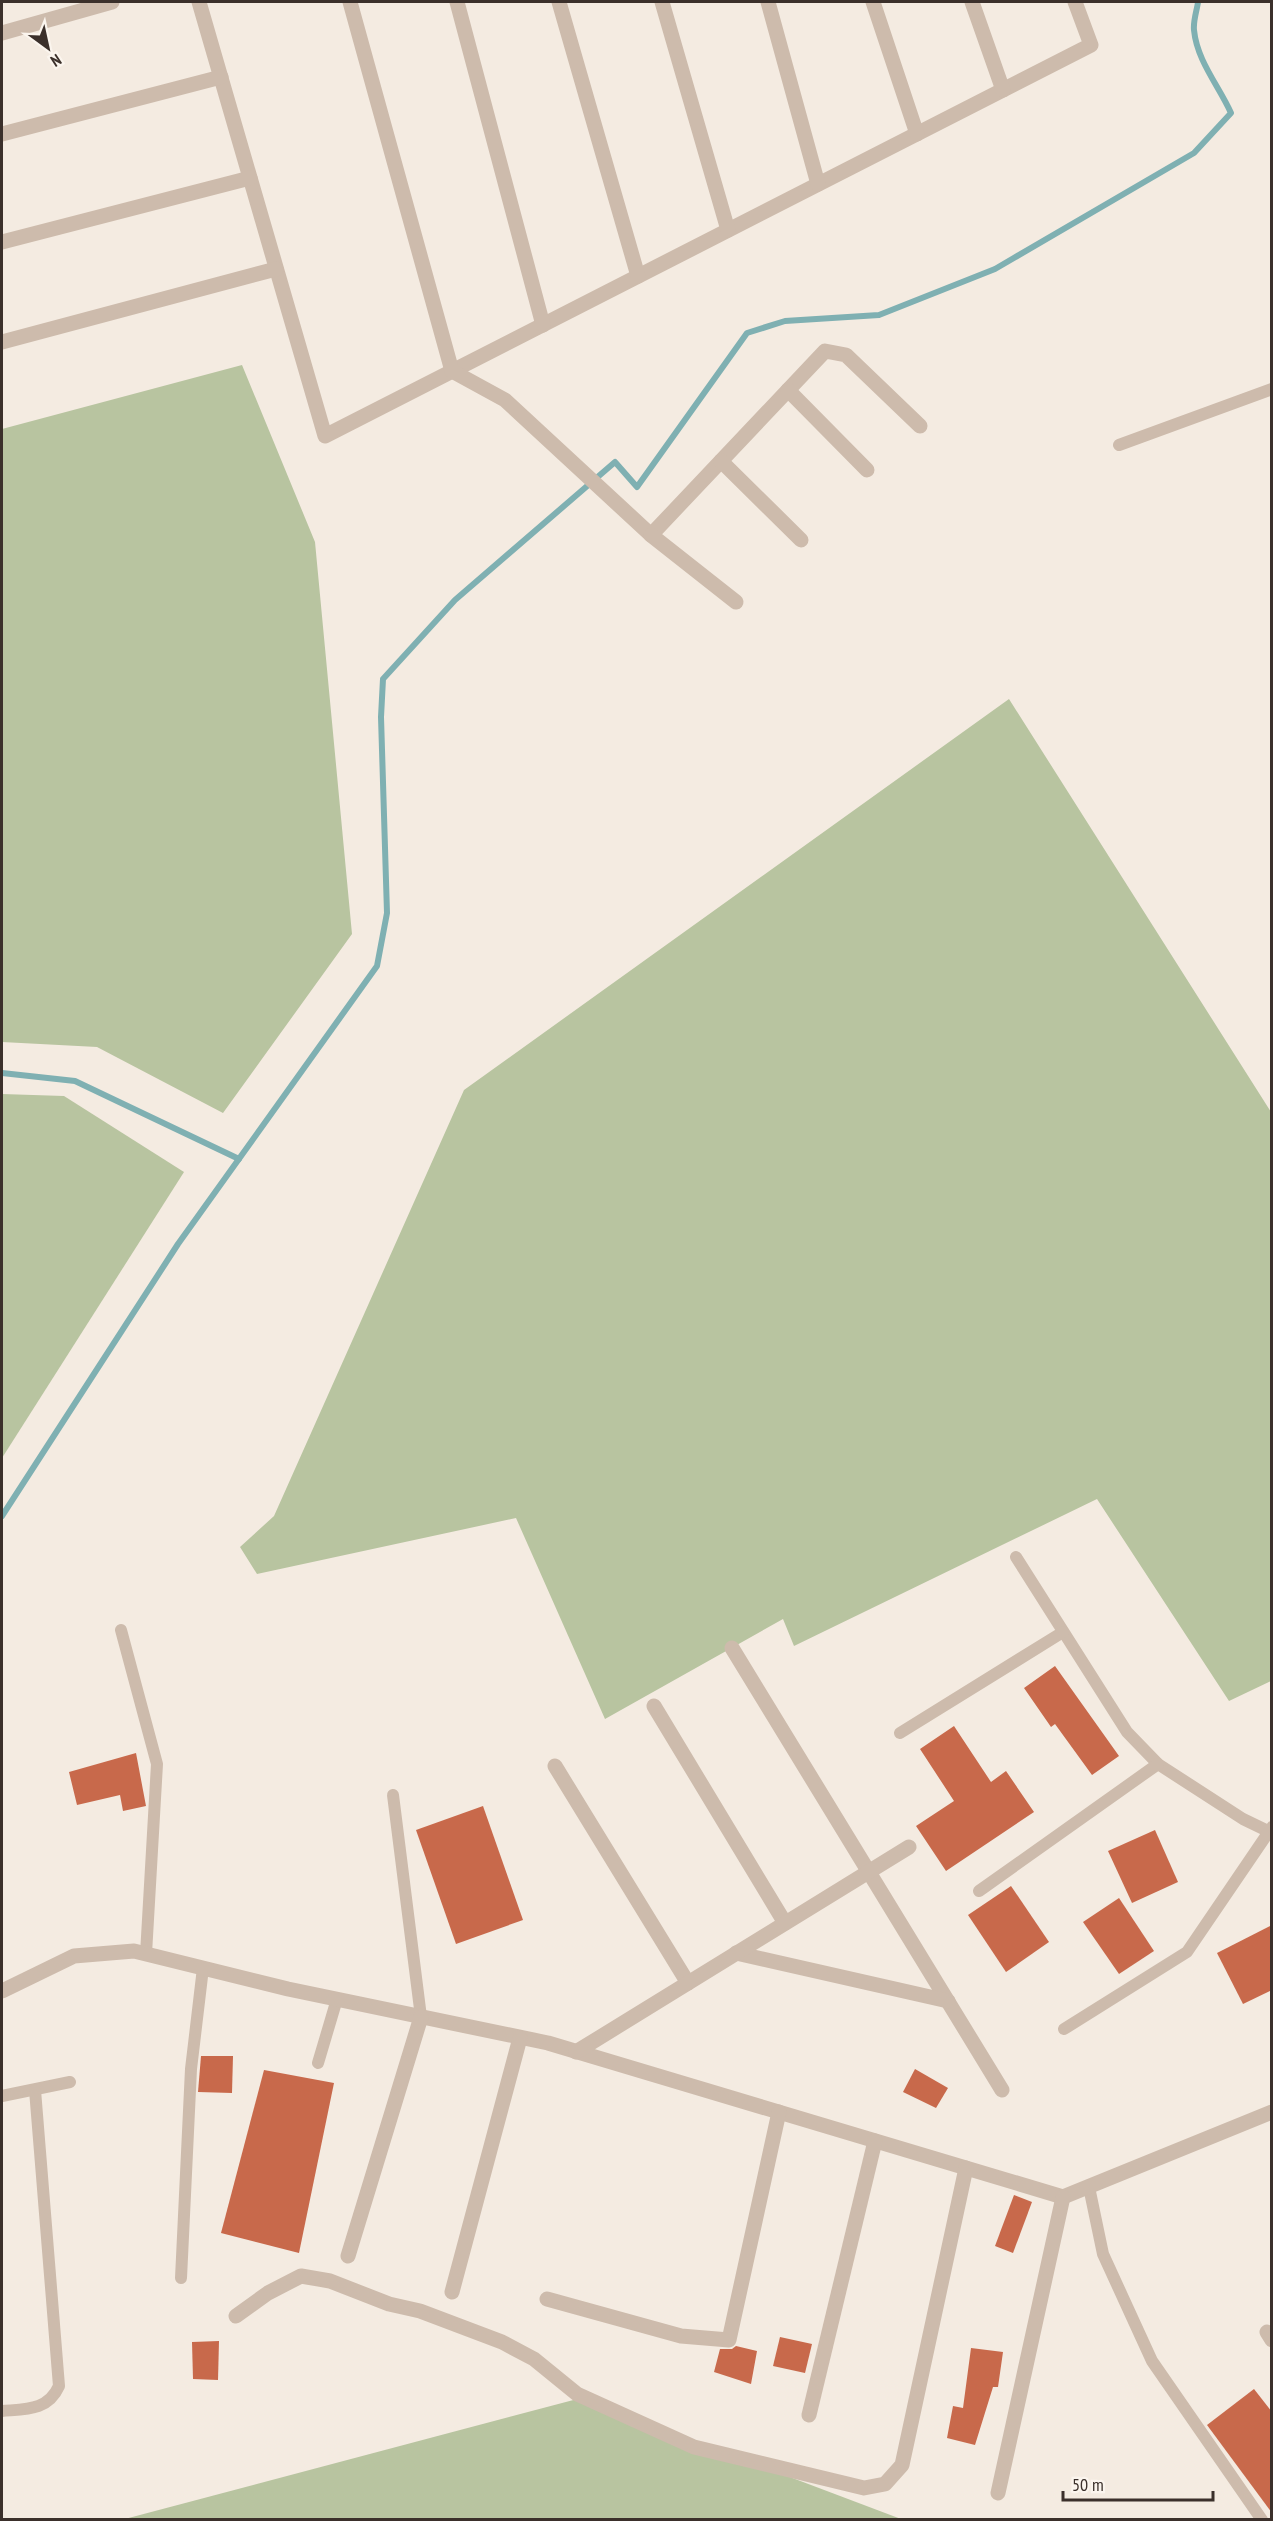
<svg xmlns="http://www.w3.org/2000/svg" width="1273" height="2521" viewBox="0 0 1273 2521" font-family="'PT Sans Narrow',sans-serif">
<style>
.green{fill:#b8c4a0}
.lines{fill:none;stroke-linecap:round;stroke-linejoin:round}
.stream{stroke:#7fb0b2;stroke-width:6}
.building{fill:#c8694b}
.service{stroke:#cdbbac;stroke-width:12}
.minor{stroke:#cdbbac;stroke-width:15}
</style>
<rect width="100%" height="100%" fill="#f4ebe1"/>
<!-- green -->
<g class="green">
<path d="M242,365L315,542L352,934L223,1113L97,1047L2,1042V429Z"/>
<path d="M1009,699L1271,1112V1681L1229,1701L1097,1499L794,1646L783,1619L605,1719L516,1518L257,1574L240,1547L274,1516L464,1090Z"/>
<path d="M2,1094L64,1096L184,1172L2,1458Z"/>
<path d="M581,2398L901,2519L121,2520Z"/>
</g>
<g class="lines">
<!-- stream -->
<g class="stream">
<path d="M2,1073L75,1081L239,1159"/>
<path d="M2,1516L178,1244L377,966L387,913L381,717L383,679L455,600L615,462L637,487L747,333L785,321L879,315L995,269L1194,153L1231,113C1219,86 1197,61 1194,30C1193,21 1197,10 1198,2"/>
</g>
</g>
<!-- building -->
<g class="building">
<path d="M1055,1666L1119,1756L1092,1775L1055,1724L1051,1727L1024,1688Z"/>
<path d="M954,1726L991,1782L1006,1771L1034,1812L946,1871L916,1826L954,1801L920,1749Z"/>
<path d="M136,1753L146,1806L123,1811L120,1795L77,1805L69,1772Z"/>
<path d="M483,1806L523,1920L456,1944L416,1830Z"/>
<path d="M1155,1830L1178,1882L1132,1903L1108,1851Z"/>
<path d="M1011,1886L1049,1942L1006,1972L968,1915Z"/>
<path d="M1119,1898L1154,1951L1119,1974L1083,1922Z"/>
<path d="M1272,1925V1990L1243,2004L1217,1953Z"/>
<path d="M201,2056H233L232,2093L198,2092Z"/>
<path d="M915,2069L948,2088L936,2108L903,2092Z"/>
<path d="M264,2070L334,2083L299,2253L221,2233Z"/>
<path d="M1014,2195L1032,2202L1013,2253L995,2246Z"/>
<path d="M780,2337L812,2344L805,2373L773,2366Z"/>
<path d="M219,2341L218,2380L193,2379L192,2342Z"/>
<path d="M736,2346L757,2351L751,2384L714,2372L720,2349H732Z"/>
<path d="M971,2348L1003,2352L998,2387H993L975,2445L947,2438L953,2406L963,2408Z"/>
<path d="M1254,2389L1272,2412V2513L1207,2425Z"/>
</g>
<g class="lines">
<!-- service -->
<g class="service">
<path d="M1119,445L1272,389"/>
<path d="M1016,1557L1127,1732L1158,1764L1243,1819L1272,1833"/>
<path d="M121,1630L157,1764L146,1954"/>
<path d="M900,1733L1063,1632"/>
<path d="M393,1795L421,2017"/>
<path d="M979,1891L1158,1764"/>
<path d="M1064,2029L1187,1952L1272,1827"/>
<path d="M318,2063L337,1999"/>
<path d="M2,2096L70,2082"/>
<path d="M1089,2187L1103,2254L1152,2361L1262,2520"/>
<path d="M181,2278L191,2069L203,1968"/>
<path d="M2,2411C25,2409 48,2411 59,2386L35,2090"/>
</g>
<!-- minor -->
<g class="minor">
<path d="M199,2L325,436L1091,45L1075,2"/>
<path d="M350,2L452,371L505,400L651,535L825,351L846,355L920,426"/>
<path d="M457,2L543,325"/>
<path d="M559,2L638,276"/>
<path d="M662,2L728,230"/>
<path d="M768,2L818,184"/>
<path d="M873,2L917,134"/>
<path d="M972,2L1003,90"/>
<path d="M2,33L112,2"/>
<path d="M2,134L221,77"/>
<path d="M2,242L250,178"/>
<path d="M2,342L276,269"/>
<path d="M788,390L867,470"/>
<path d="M721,461L801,540"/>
<path d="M651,535L736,602"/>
<path d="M732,1648L1002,2090"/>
<path d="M654,1706L785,1923"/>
<path d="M555,1766L688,1983"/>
<path d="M736,1953L948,2001"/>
<path d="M2,1991L74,1956L134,1951L288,1989L548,2043L1063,2197L1272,2112"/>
<path d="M576,2052L909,1847"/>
<path d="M348,2256L421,2017"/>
<path d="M452,2292L520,2038"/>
<path d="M547,2299L681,2336L729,2340L779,2112"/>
<path d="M236,2316L268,2293L301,2276L330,2281L389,2304L420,2311L502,2342L534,2359L577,2394L694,2447L864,2488L885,2484L902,2465L966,2168"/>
<path d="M1267,2332L1272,2340"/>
<path d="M809,2415L875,2141"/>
<path d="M998,2493L1063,2197"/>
</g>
</g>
<!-- border -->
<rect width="1273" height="2521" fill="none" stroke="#3b302b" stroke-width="6"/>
<!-- north arrow -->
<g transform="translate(48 48) rotate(147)" stroke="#fbf5ee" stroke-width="4.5" paint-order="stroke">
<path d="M0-4.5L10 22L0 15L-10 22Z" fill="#3b302b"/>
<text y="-9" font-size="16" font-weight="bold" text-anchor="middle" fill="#3b302b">N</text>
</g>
<!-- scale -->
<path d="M1063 2491v9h150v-9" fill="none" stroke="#3b302b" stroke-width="3"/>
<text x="1072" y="2491" font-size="18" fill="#3b302b" stroke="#fbf5ee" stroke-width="4.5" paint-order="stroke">50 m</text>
</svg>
